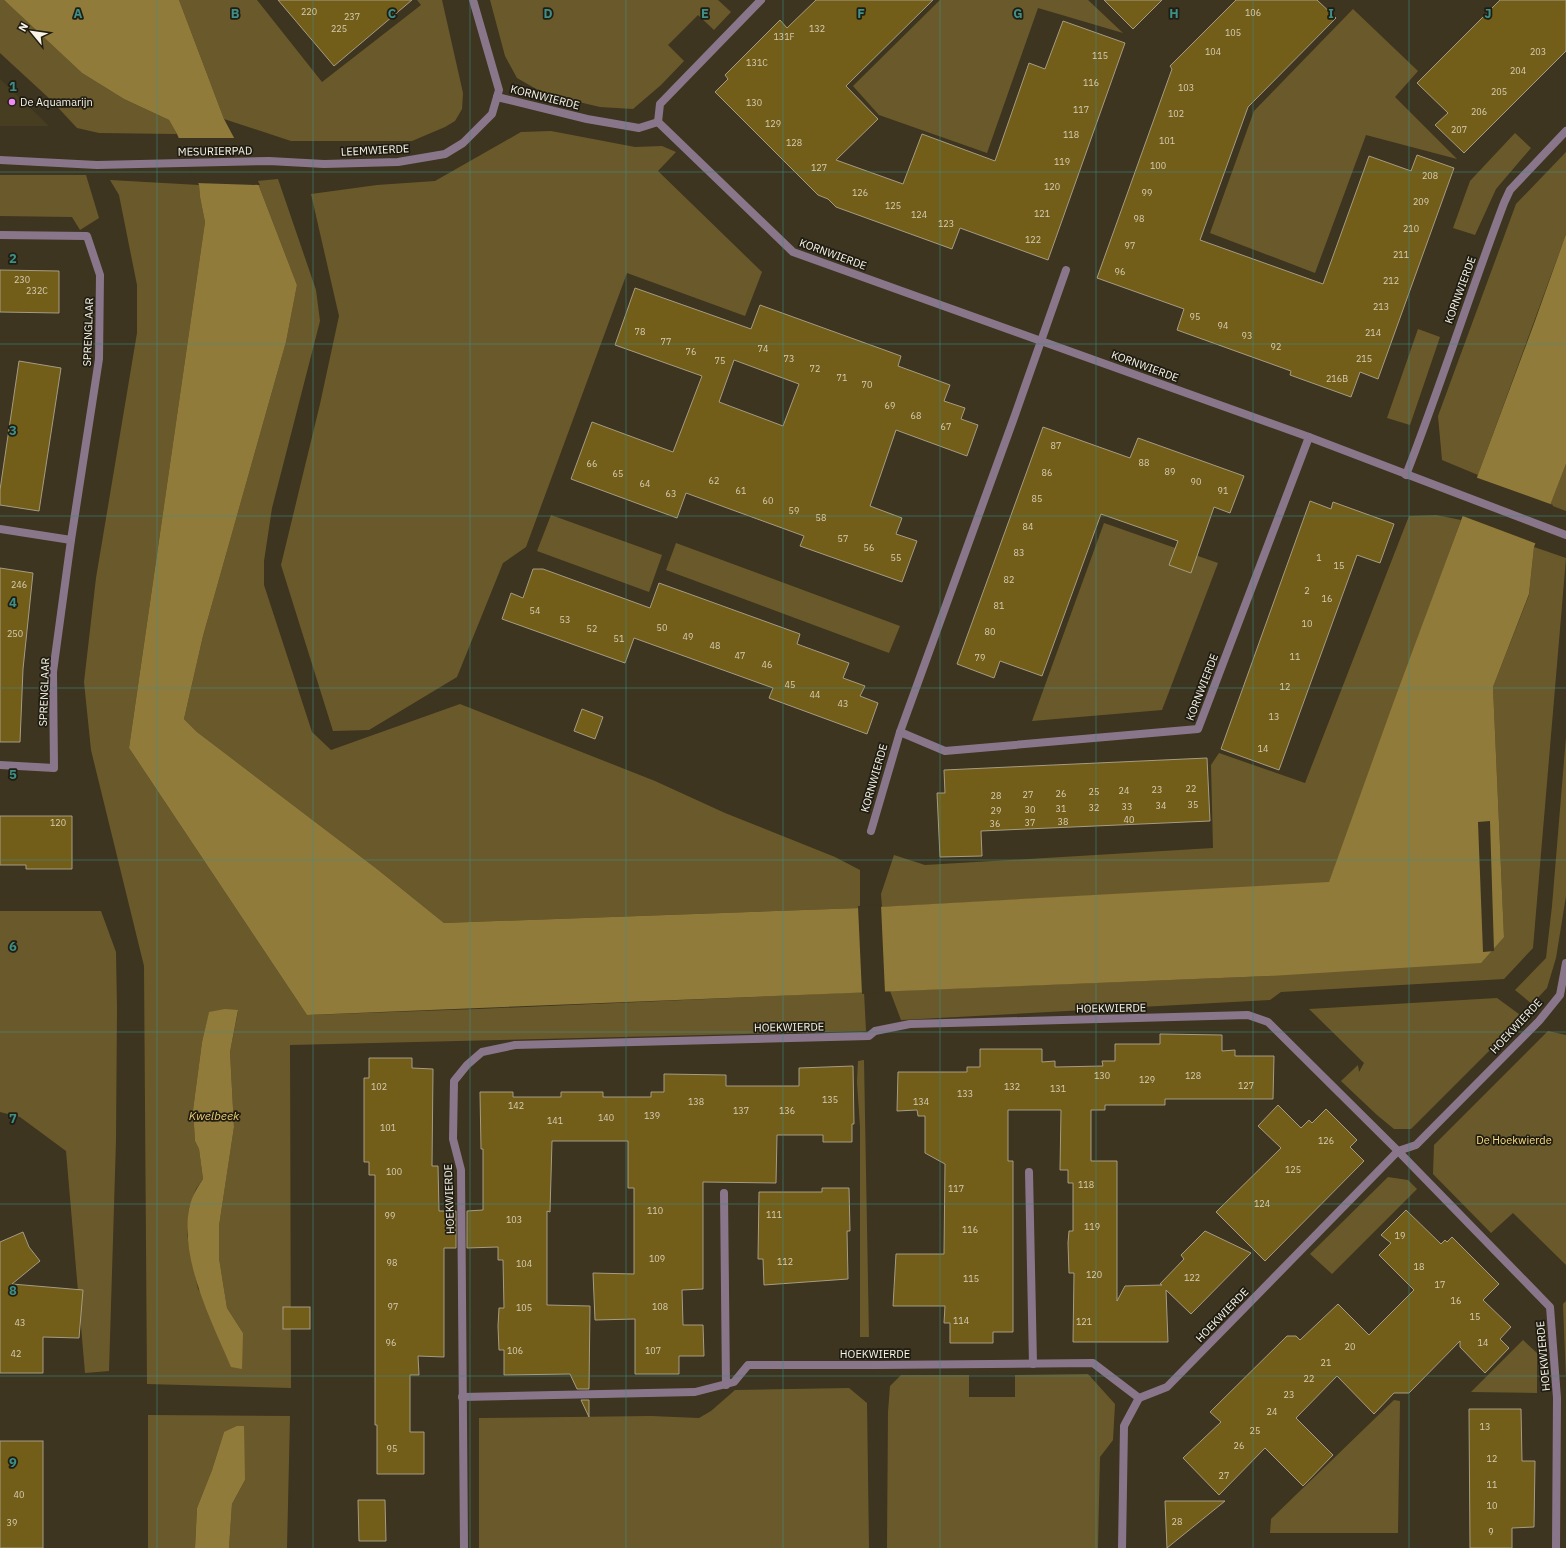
<svg xmlns="http://www.w3.org/2000/svg" width="1566" height="1548" viewBox="0 0 1566 1548" font-family="'IBM Plex Sans',sans-serif">
<style>
.built{fill:#473d20}
.green{fill:#6a5a2b;fill-rule:evenodd}
.water{fill:#917b3a}
.pier{fill:#3d351f}
.building{fill:#725d19;stroke:#a59c83;fill-rule:evenodd}
.lines{fill:none;stroke-linecap:round;stroke-linejoin:round}
.minor{stroke:#8a768b;stroke-width:8}
.grid{fill:none;stroke:#3e8f86;stroke-width:1;stroke-opacity:0.55}
.poi-dot{fill:#ef8bf7;stroke:#201d13;stroke-width:1.5}
.labels{text-anchor:middle;dominant-baseline:central;stroke-width:3.5;stroke-linejoin:round;paint-order:stroke}
.number-label{font-size:9px;fill:#d7ceb4}
.street-label{font-size:11px;fill:#f9f4e7;stroke:#201d13}
.poi-label{font-size:11px;fill:#f9f4e7;stroke:#201d13;text-anchor:start}
.park-label{font-size:11px;fill:#ffde81;stroke:#201d13}
.water-label{font-size:12px;font-style:italic;fill:#eccb6f;stroke:#201d13}
.grid-label{font-size:13px;text-anchor:middle;font-weight:bold;fill:#3e8f86;stroke:#201d13;stroke-width:3.5;stroke-linejoin:round;paint-order:stroke}
</style>
<rect width="100%" height="100%" fill="#3d351f"/>
<!-- built -->
<path class="built" d="M0,79L49,126H0Z"/>
<!-- green -->
<g class="green">
<path d="M0,0H4L82,73L124,99L169,120L177,134L99,133L77,128L51,100L0,53Z"/>
<path d="M179,0H257L322,82L421,5L417,0H442L463,93L462,109L455,121L445,127L412,141H291L224,119Z"/>
<path d="M490,0H718L731,12L714,30L698,15L668,45L684,61L661,85L633,109L600,107L545,94L517,78L505,56Z"/>
<path d="M940,0H1088L1123,33L1038,8L987,153L879,115L853,86Z"/>
<path d="M1353,9L1418,71L1395,97L1457,159L1366,135L1315,273L1210,233L1254,111Z"/>
<path d="M551,131L635,147L662,146L676,152L658,171L762,272L745,316L627,273L526,547L503,563L457,677L369,730L333,731L281,565L320,404L339,316L311,194L377,185L435,181L521,132Z"/>
<path d="M1515,133L1531,148L1496,189L1475,235L1453,228L1470,181Z"/>
<path d="M1566,152V234L1478,475L1442,460L1438,416L1516,204Z"/>
<path d="M0,175H86L99,218L80,230L72,217L0,216Z"/>
<path d="M278,179L316,290L320,321L272,508L264,561V585L312,732L331,750L460,704L655,781L725,813L835,857L860,870V908L444,923L377,869L197,732L184,719L203,636L286,342L297,285L257,181Z"/>
<path d="M110,180L199,185L200,197L205,222L129,748L307,1015L477,1009L864,992L866,1031L290,1045L291,1388L147,1384L144,966L91,750L84,682L96,578L137,333V285L119,195ZM238,1011L230,1052L234,1127L219,1226V1258L227,1308L243,1333L198,1289L187,1235L189,1208L196,1189L203,1179L199,1149L195,1141L193,1110L202,1042L209,1013Z"/>
<path d="M1418,329L1440,337L1410,425L1387,418Z"/>
<path d="M1566,464V511L1550,505Z"/>
<path d="M551,515L662,555L649,592L537,551Z"/>
<path d="M1436,515L1461,520L1329,883L882,907L881,894L894,855L925,865L1213,848L1211,765L1219,753L1305,783L1409,516Z"/>
<path d="M1104,523L1218,563L1162,710L1032,721Z"/>
<path d="M676,543L900,626L889,653L666,570Z"/>
<path d="M1534,547L1566,558L1533,948L1504,979L1281,992L1270,1000L901,1020L890,991L1269,976L1504,937L1493,687L1529,595Z"/>
<path d="M1566,737V896L1556,958L1547,988L1532,1004L1515,990L1546,958L1552,906Z"/>
<path d="M0,911H101L116,952L117,1008L116,1140L109,1371L85,1373L66,1151L20,1117L0,1112Z"/>
<path d="M1497,998L1523,1017L1411,1129H1394L1377,1115L1341,1081L1358,1065L1359,1072L1364,1063L1309,1009Z"/>
<path d="M1548,1031L1566,1035V1265L1513,1213L1491,1233L1433,1174L1434,1145Z"/>
<path d="M864,1060L869,1337H860V1127L857,1082L858,1061Z"/>
<path d="M1388,1177L1408,1180L1417,1189L1332,1274L1310,1254Z"/>
<path d="M1566,1301V1379L1563,1304Z"/>
<path d="M1523,1340L1537,1353V1393L1471,1392Z"/>
<path d="M1088,1374L1115,1404L1113,1440L1100,1457L1098,1548H887L888,1412L890,1386L901,1375H969V1397H1015V1375Z"/>
<path d="M849,1388L867,1403L869,1548H479V1418L651,1416L699,1418L711,1411L735,1390Z"/>
<path d="M1394,1400L1400,1401L1398,1533H1270L1271,1519Z"/>
<path d="M148,1415L290,1416L287,1548H229L232,1504L245,1480L224,1432L212,1470L197,1508L195,1548H148Z"/>
</g>
<!-- water -->
<g class="water">
<path d="M4,0H179L224,119L257,181L297,285L286,342L203,636L184,719L197,732L377,869L444,923L860,908L1329,882L1394,701L1535,321L1566,234V464L1534,547L1529,594L1493,687L1504,937L1481,963L1269,976L307,1015L129,748L205,222L200,197L199,185L177,134L169,120L124,99L82,73Z"/>
<path d="M225,1009L238,1010L230,1052L234,1127L219,1226V1258L227,1308L243,1333L242,1369L231,1367C211,1320 180,1260 189,1209C191,1198 197,1188 203,1179L199,1149L195,1141L193,1110L202,1042L209,1012Z"/>
<path d="M237,1426H244L245,1480L232,1504L229,1548H195L197,1508L212,1470L224,1432Z"/>
</g>
<!-- pier -->
<g class="pier">
<path d="M177,138H236L260,185L196,183Z"/>
<path d="M1475,477L1553,505L1537,544L1460,515Z"/>
<path d="M1490,821L1494,951L1483,952L1478,822Z"/>
<path d="M881,905L885,993L862,994L858,906Z"/>
</g>
<!-- building -->
<g class="building">
<path d="M278,0H412L334,66Z"/>
<path d="M816,0H933L846,86L878,119L836,160L903,184L922,134L995,161L1029,63L1045,69L1063,21L1125,43L1048,260L960,228L952,249L836,207L828,199L818,195L715,92L728,79L725,75L780,20L787,28Z"/>
<path d="M1104,0H1162L1133,29Z"/>
<path d="M1236,0H1317L1336,18L1248,107L1200,240L1323,284L1369,156L1411,171L1417,155L1454,168L1378,379L1360,372L1351,397L1290,375L1291,371L1177,330L1184,309L1097,278L1172,69L1170,66Z"/>
<path d="M1500,0H1566V51L1464,153L1435,125L1448,113L1417,83Z"/>
<path d="M0,270L59,271V313L0,312Z"/>
<path d="M635,288L751,329L760,305L901,356L898,366L950,385L944,401L965,408L961,419L978,425L967,456L896,430L870,506L902,518L896,534L917,541L902,582L800,546L804,536L686,493L677,518L571,479L592,422L673,452L702,376L615,345ZM734,360L799,384L783,426L719,402Z"/>
<path d="M19,361L61,368L39,511L0,505V490Z"/>
<path d="M1043,427L1130,458L1138,438L1244,476L1230,513L1214,507L1191,573L1169,565L1178,541L1101,514L1042,676L1000,661L994,678L957,664Z"/>
<path d="M1310,501L1331,509L1333,502L1394,524L1380,563L1357,555L1279,770L1221,749Z"/>
<path d="M0,568L33,573L23,669L20,742H0Z"/>
<path d="M533,569H543L650,608L659,583L800,634L797,644L849,663L843,678L865,686L860,696L878,703L867,734L769,698L773,688L634,638L625,663L502,619L511,593L523,598Z"/>
<path d="M582,709L603,717L595,739L574,731Z"/>
<path d="M1207,758L1210,821L981,831L982,856L940,857L937,793H945L944,770Z"/>
<path d="M0,816H72V869H26V865H0Z"/>
<path d="M1160,1034L1222,1035V1051L1235,1050V1056H1274L1273,1099H1165V1105H1105V1110H1091V1161H1117V1301L1125,1286L1162,1285L1160,1284L1184,1259L1181,1255L1205,1231L1251,1253L1191,1314L1166,1290L1168,1342H1073L1074,1273H1069L1068,1243L1069,1231H1073V1183H1068V1170H1060L1061,1110H1008V1161H1013V1332H993V1343H950V1323H944L945,1306H893L896,1254H944L945,1164L925,1153V1116H918L917,1110L897,1111L898,1072H967V1067H980V1049H1042V1062L1055,1061V1067L1103,1066L1102,1061H1115V1044H1160Z"/>
<path d="M369,1058H412V1068L433,1069L432,1166H438L439,1211H456V1248H444V1357L418,1356L419,1375H410V1432H424V1474H377V1425H375V1175H369V1162H364V1078H369Z"/>
<path d="M853,1066L854,1124H852V1142H823V1135H777L776,1183L703,1182V1289L682,1290L683,1325H703L704,1356H679V1374H635V1319L595,1320L593,1273L634,1274V1188H628V1141H552L550,1212L547,1211V1305L590,1306L589,1389H577L570,1374L504,1375V1350H499L498,1326L499,1308H504L503,1260H498V1247L467,1248V1211L483,1210V1149H481L480,1092H513V1097H561V1092H603V1097H651V1092H664V1074L726,1075V1086H799V1068Z"/>
<path d="M1278,1105L1301,1128L1309,1120L1312,1123L1326,1109L1357,1140L1350,1147L1364,1161L1265,1261L1216,1212L1281,1148L1258,1126Z"/>
<path d="M822,1188H849L850,1231H847L848,1279L764,1285L763,1259H758L759,1192H822Z"/>
<path d="M1406,1210L1441,1244L1445,1240L1447,1242L1452,1237L1499,1284L1483,1300L1511,1327L1500,1339L1509,1348L1485,1373L1460,1347V1341L1409,1393H1394L1374,1414L1337,1376L1296,1418L1333,1455L1303,1486L1265,1448L1219,1495L1183,1458L1221,1422L1210,1412L1287,1336H1296L1300,1340L1338,1304L1369,1335L1414,1290L1379,1255L1391,1243L1381,1235Z"/>
<path d="M23,1232L29,1247L40,1261L12,1284L83,1290L79,1338L43,1337V1373H0V1242Z"/>
<rect x="283" y="1307" width="27" height="22"/>
<path d="M581,1400H589V1417Z"/>
<path d="M1469,1409H1521L1522,1461H1535L1534,1527L1512,1528V1548H1470Z"/>
<rect x="0" y="1441" width="43" height="107"/>
<path d="M358,1500H385L386,1541H359Z"/>
<path d="M1165,1501H1225L1167,1548Z"/>
</g>
<g class="lines">
<!-- minor -->
<g class="minor">
<path d="M761,0L660,104L658,122L793,252L1309,437L1566,535"/>
<path d="M497,97L587,119L639,128L658,122"/>
<path d="M0,160L97,165L269,161L324,164L398,162L445,154L463,143L492,114L499,90L473,0"/>
<path d="M0,235L87,236L100,275L99,359L71,540L53,672L54,768L0,765"/>
<path d="M1066,270L1015,415L900,732L945,751L1198,729L1309,437"/>
<path d="M1406,475C1441,385 1470,293 1504,203L1510,190L1566,131"/>
<path d="M0,529L71,540"/>
<path d="M871,831L900,732"/>
<path d="M1029,1172L1033,1364"/>
<path d="M724,1193L726,1385"/>
<path d="M462,1397L695,1392L734,1382L748,1365H877L1093,1363L1139,1398L1167,1387L1398,1151L1416,1145L1539,1021L1560,995L1566,963"/>
<path d="M464,1548L461,1170L453,1139L454,1081L467,1065L482,1052L515,1045L869,1036L875,1031L910,1024L1248,1015L1268,1022L1398,1151L1550,1307L1557,1398L1556,1548"/>
<path d="M1122,1548L1124,1426L1139,1398"/>
</g>
</g>
<!-- grid -->
<path class="grid" d="M157,0V1548M313,0V1548M470,0V1548M626,0V1548M783,0V1548M940,0V1548M1096,0V1548M1253,0V1548M1409,0V1548M0,172H1566M0,344H1566M0,516H1566M0,688H1566M0,860H1566M0,1032H1566M0,1204H1566M0,1376H1566"/>
<!-- markers -->
<circle class="poi-dot" cx="12" cy="102" r="4"/>
<g class="labels">
<!-- number labels -->
<g class="number-label">
<text x="309" y="11">220</text>
<text x="1253" y="12">106</text>
<text x="352" y="16">237</text>
<text x="339" y="28">225</text>
<text x="817" y="28">132</text>
<text x="1233" y="32">105</text>
<text x="784" y="36">131F</text>
<text x="1213" y="51">104</text>
<text x="1538" y="51">203</text>
<text x="1100" y="55">115</text>
<text x="757" y="62">131C</text>
<text x="1518" y="70">204</text>
<text x="1091" y="82">116</text>
<text x="1186" y="87">103</text>
<text x="1499" y="91">205</text>
<text x="754" y="102">130</text>
<text x="1081" y="109">117</text>
<text x="1479" y="111">206</text>
<text x="1176" y="113">102</text>
<text x="773" y="123">129</text>
<text x="1459" y="129">207</text>
<text x="1071" y="134">118</text>
<text x="1167" y="140">101</text>
<text x="794" y="142">128</text>
<text x="1062" y="161">119</text>
<text x="1158" y="165">100</text>
<text x="819" y="167">127</text>
<text x="1430" y="175">208</text>
<text x="1052" y="186">120</text>
<text x="860" y="192">126</text>
<text x="1147" y="192">99</text>
<text x="1421" y="201">209</text>
<text x="893" y="205">125</text>
<text x="1042" y="213">121</text>
<text x="919" y="214">124</text>
<text x="1139" y="218">98</text>
<text x="946" y="223">123</text>
<text x="1411" y="228">210</text>
<text x="1033" y="239">122</text>
<text x="1130" y="245">97</text>
<text x="1401" y="254">211</text>
<text x="1120" y="271">96</text>
<text x="22" y="279">230</text>
<text x="1391" y="280">212</text>
<text x="37" y="290">232C</text>
<text x="1381" y="306">213</text>
<text x="1195" y="316">95</text>
<text x="1223" y="325">94</text>
<text x="640" y="331">78</text>
<text x="1373" y="332">214</text>
<text x="1247" y="335">93</text>
<text x="666" y="341">77</text>
<text x="1276" y="346">92</text>
<text x="763" y="348">74</text>
<text x="691" y="351">76</text>
<text x="789" y="358">73</text>
<text x="1364" y="358">215</text>
<text x="720" y="360">75</text>
<text x="815" y="368">72</text>
<text x="842" y="377">71</text>
<text x="1337" y="378">216B</text>
<text x="867" y="384">70</text>
<text x="890" y="405">69</text>
<text x="916" y="415">68</text>
<text x="946" y="426">67</text>
<text x="1056" y="445">87</text>
<text x="1144" y="462">88</text>
<text x="592" y="463">66</text>
<text x="1170" y="471">89</text>
<text x="1047" y="472">86</text>
<text x="618" y="473">65</text>
<text x="714" y="480">62</text>
<text x="1196" y="481">90</text>
<text x="645" y="483">64</text>
<text x="741" y="490">61</text>
<text x="1223" y="490">91</text>
<text x="671" y="493">63</text>
<text x="1037" y="498">85</text>
<text x="768" y="500">60</text>
<text x="794" y="510">59</text>
<text x="821" y="517">58</text>
<text x="1028" y="526">84</text>
<text x="843" y="538">57</text>
<text x="869" y="547">56</text>
<text x="1019" y="552">83</text>
<text x="896" y="557">55</text>
<text x="1319" y="557">1</text>
<text x="1339" y="565">15</text>
<text x="1009" y="579">82</text>
<text x="19" y="584">246</text>
<text x="1307" y="590">2</text>
<text x="1327" y="598">16</text>
<text x="999" y="605">81</text>
<text x="535" y="610">54</text>
<text x="565" y="619">53</text>
<text x="1307" y="623">10</text>
<text x="662" y="627">50</text>
<text x="592" y="628">52</text>
<text x="990" y="631">80</text>
<text x="15" y="633">250</text>
<text x="688" y="636">49</text>
<text x="619" y="638">51</text>
<text x="715" y="645">48</text>
<text x="740" y="655">47</text>
<text x="1295" y="656">11</text>
<text x="980" y="657">79</text>
<text x="767" y="664">46</text>
<text x="790" y="684">45</text>
<text x="1285" y="686">12</text>
<text x="815" y="694">44</text>
<text x="843" y="703">43</text>
<text x="1274" y="716">13</text>
<text x="1263" y="748">14</text>
<text x="1191" y="788">22</text>
<text x="1157" y="789">23</text>
<text x="1124" y="790">24</text>
<text x="1094" y="791">25</text>
<text x="1061" y="793">26</text>
<text x="1028" y="794">27</text>
<text x="996" y="795">28</text>
<text x="1193" y="804">35</text>
<text x="1161" y="805">34</text>
<text x="1127" y="806">33</text>
<text x="1094" y="807">32</text>
<text x="1061" y="808">31</text>
<text x="1030" y="809">30</text>
<text x="996" y="810">29</text>
<text x="1129" y="819">40</text>
<text x="1063" y="821">38</text>
<text x="58" y="822">120</text>
<text x="1030" y="822">37</text>
<text x="995" y="823">36</text>
<text x="1102" y="1075">130</text>
<text x="1193" y="1075">128</text>
<text x="1147" y="1079">129</text>
<text x="1246" y="1085">127</text>
<text x="379" y="1086">102</text>
<text x="1012" y="1086">132</text>
<text x="1058" y="1088">131</text>
<text x="965" y="1093">133</text>
<text x="830" y="1099">135</text>
<text x="696" y="1101">138</text>
<text x="921" y="1101">134</text>
<text x="516" y="1105">142</text>
<text x="741" y="1110">137</text>
<text x="787" y="1110">136</text>
<text x="652" y="1115">139</text>
<text x="606" y="1117">140</text>
<text x="555" y="1120">141</text>
<text x="388" y="1127">101</text>
<text x="1326" y="1140">126</text>
<text x="1293" y="1169">125</text>
<text x="394" y="1171">100</text>
<text x="1086" y="1184">118</text>
<text x="956" y="1188">117</text>
<text x="1262" y="1203">124</text>
<text x="655" y="1210">110</text>
<text x="774" y="1214">111</text>
<text x="390" y="1215">99</text>
<text x="514" y="1219">103</text>
<text x="1092" y="1226">119</text>
<text x="970" y="1229">116</text>
<text x="1400" y="1235">19</text>
<text x="657" y="1258">109</text>
<text x="785" y="1261">112</text>
<text x="392" y="1262">98</text>
<text x="524" y="1263">104</text>
<text x="1419" y="1266">18</text>
<text x="1094" y="1274">120</text>
<text x="1192" y="1277">122</text>
<text x="971" y="1278">115</text>
<text x="1440" y="1284">17</text>
<text x="1456" y="1300">16</text>
<text x="393" y="1306">97</text>
<text x="660" y="1306">108</text>
<text x="524" y="1307">105</text>
<text x="1475" y="1316">15</text>
<text x="961" y="1320">114</text>
<text x="1084" y="1321">121</text>
<text x="20" y="1322">43</text>
<text x="391" y="1342">96</text>
<text x="1483" y="1342">14</text>
<text x="1350" y="1346">20</text>
<text x="515" y="1350">106</text>
<text x="653" y="1350">107</text>
<text x="16" y="1353">42</text>
<text x="1326" y="1362">21</text>
<text x="1309" y="1378">22</text>
<text x="1289" y="1394">23</text>
<text x="1272" y="1411">24</text>
<text x="1485" y="1426">13</text>
<text x="1255" y="1430">25</text>
<text x="1239" y="1445">26</text>
<text x="392" y="1448">95</text>
<text x="1492" y="1458">12</text>
<text x="1224" y="1475">27</text>
<text x="1492" y="1484">11</text>
<text x="19" y="1494">40</text>
<text x="1492" y="1505">10</text>
<text x="1177" y="1521">28</text>
<text x="12" y="1522">39</text>
<text x="1491" y="1531">9</text>
</g>
<!-- street labels -->
<g class="street-label">
<text transform="translate(545 97) rotate(14)">KORNWIERDE</text>
<text transform="translate(375 150) rotate(-3)">LEEMWIERDE</text>
<text transform="translate(215 151) rotate(-1)">MESURIERPAD</text>
<text transform="translate(833 254) rotate(20)">KORNWIERDE</text>
<text transform="translate(1460 290) rotate(-70)">KORNWIERDE</text>
<text transform="translate(88 332) rotate(-88)">SPRENGLAAR</text>
<text transform="translate(1145 366) rotate(20)">KORNWIERDE</text>
<text transform="translate(1202 687) rotate(-69)">KORNWIERDE</text>
<text transform="translate(44 692) rotate(-88)">SPRENGLAAR</text>
<text transform="translate(874 778) rotate(-74)">KORNWIERDE</text>
<text transform="translate(1111 1008) rotate(-1)">HOEKWIERDE</text>
<text transform="translate(1516 1026) rotate(-47)">HOEKWIERDE</text>
<text transform="translate(789 1027) rotate(-1)">HOEKWIERDE</text>
<text transform="translate(449 1199) rotate(-92)">HOEKWIERDE</text>
<text transform="translate(1222 1315) rotate(-46)">HOEKWIERDE</text>
<text x="875" y="1354">HOEKWIERDE</text>
<text transform="translate(1543 1356) rotate(-95)">HOEKWIERDE</text>
</g>
<!-- poi labels -->
<g class="poi-label">
<text x="20" y="102">De Aquamarijn</text>
</g>
<!-- park labels -->
<g class="park-label">
<text x="1514" y="1140">De Hoekwierde</text>
</g>
<!-- water labels -->
<g class="water-label">
<text x="214" y="1115">Kwelbeek</text>
</g>
</g>
<g class="grid-label">
<text x="78" y="18">A</text>
<text x="235" y="18">B</text>
<text x="392" y="18">C</text>
<text x="548" y="18">D</text>
<text x="705" y="18">E</text>
<text x="861" y="18">F</text>
<text x="1018" y="18">G</text>
<text x="1174" y="18">H</text>
<text x="1331" y="18">I</text>
<text x="1488" y="18">J</text>
<text x="13" y="91">1</text>
<text x="13" y="263">2</text>
<text x="13" y="435">3</text>
<text x="13" y="607">4</text>
<text x="13" y="779">5</text>
<text x="13" y="951">6</text>
<text x="13" y="1123">7</text>
<text x="13" y="1295">8</text>
<text x="13" y="1467">9</text>
</g>
<!-- north arrow -->
<g transform="translate(32 32) rotate(299)" stroke="#201d13" stroke-width="3" paint-order="stroke">
<path d="M0-3L7 15L0 10L-7 15Z" fill="#f9f4e7"/>
<text y="-6" font-size="11" font-weight="bold" text-anchor="middle" fill="#f9f4e7">N</text>
</g>
</svg>
